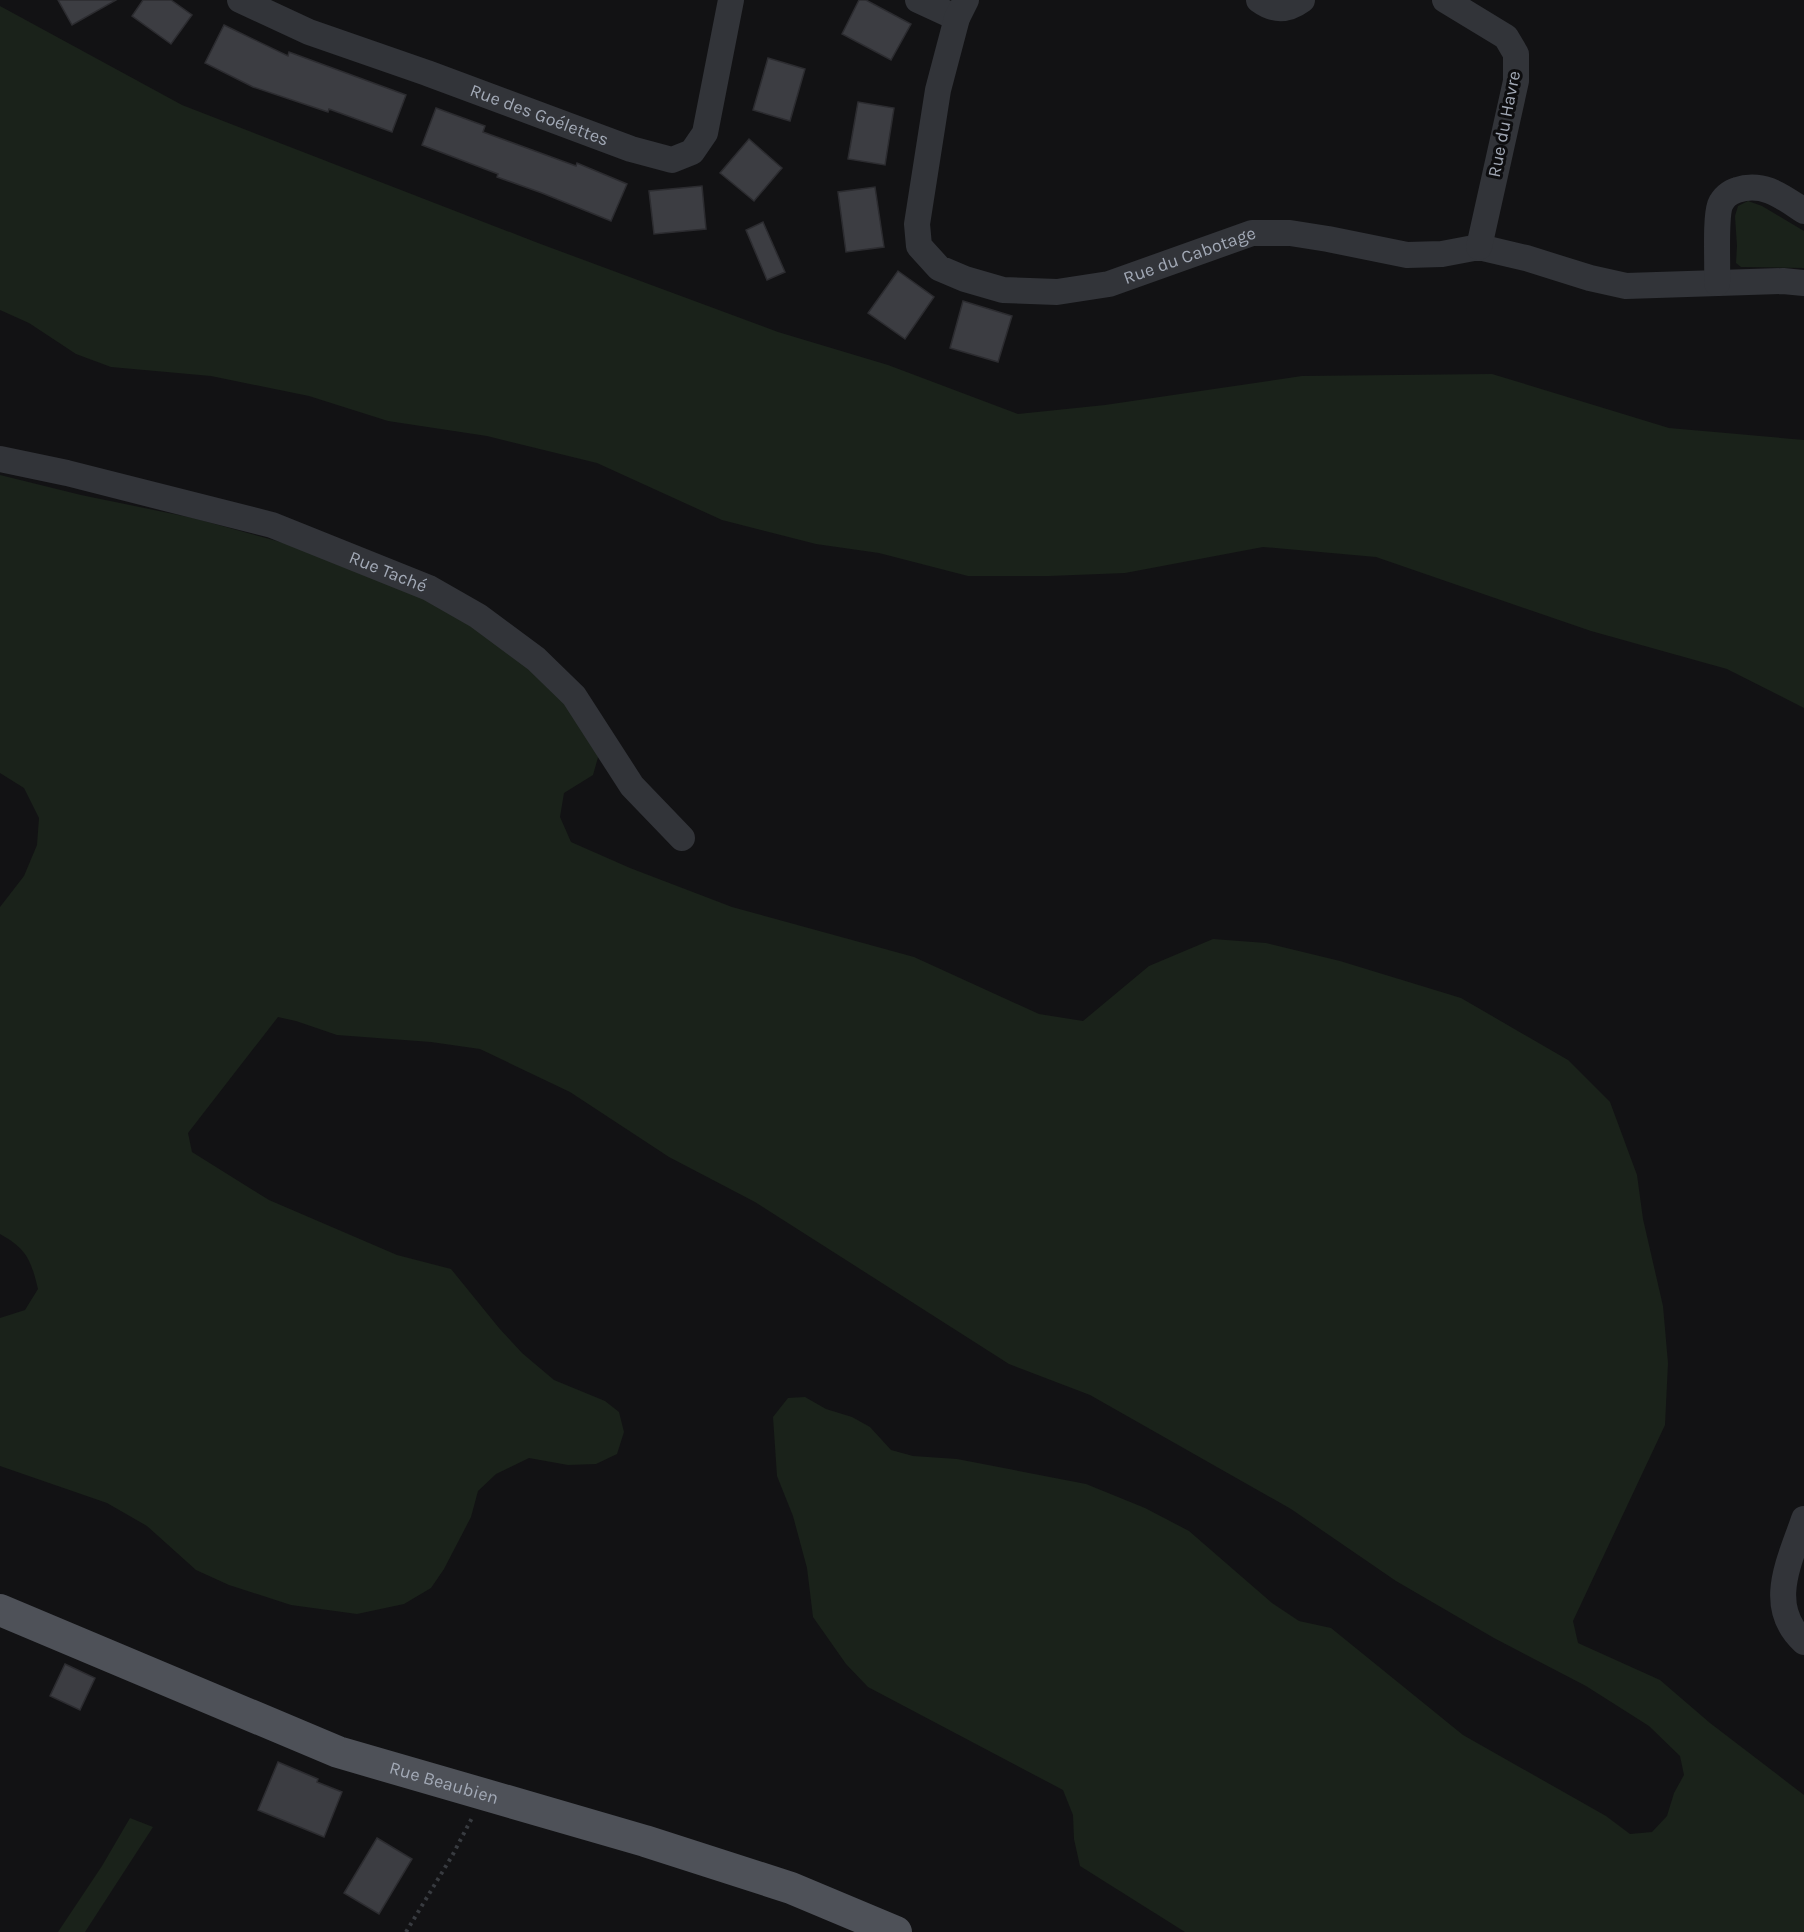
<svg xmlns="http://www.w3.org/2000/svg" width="1804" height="1932" viewBox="0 0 1804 1932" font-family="Karla,sans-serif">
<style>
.green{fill:#1a221a}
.building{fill:#3c3d42;stroke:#2c2c30;stroke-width:1.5}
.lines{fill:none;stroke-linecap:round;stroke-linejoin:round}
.path{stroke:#383b40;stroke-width:4;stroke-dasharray:3 4.5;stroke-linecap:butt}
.minor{stroke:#323439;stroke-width:26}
.major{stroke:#4e5158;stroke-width:32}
.labels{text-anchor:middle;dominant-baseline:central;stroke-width:6;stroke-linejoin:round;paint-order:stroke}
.street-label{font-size:18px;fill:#a2a9b6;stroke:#0d0d0f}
</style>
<rect width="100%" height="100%" fill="#121214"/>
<!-- green -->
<g class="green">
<path d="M0,6L182,105L538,243L778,332L888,365L1018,414L1105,405L1302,376L1492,374L1669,428L1804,440V708L1727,669L1591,631L1376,557L1263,547L1125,573L1049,576H968L879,553L816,544L722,520L597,463L487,436L388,421L309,396L211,376L111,367L76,354L29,323L0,310Z"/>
<path d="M1748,201L1762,206L1804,231V268L1741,267L1736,263L1737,246L1735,216L1738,206Z"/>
<path d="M0,475L81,495L193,518L346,560L471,621L553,680L599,754L593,775L564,793L560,817L571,842L630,868L732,907L914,957L1039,1014L1083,1021L1149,966L1213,939L1266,943L1340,961L1461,998L1568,1060L1610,1102L1637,1175L1643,1219L1663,1306L1668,1363L1665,1425L1573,1621L1578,1643L1660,1680L1710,1723L1804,1795V1932H1185L1080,1866L1074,1839L1073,1815L1063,1790L868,1687L846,1664L813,1617L807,1568L793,1516L777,1476L773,1417L788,1398L805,1397L826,1409L852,1417L870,1427L891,1450L913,1456L957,1459L1086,1484L1145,1508L1189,1531L1272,1603L1299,1621L1331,1628L1463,1735L1606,1816L1630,1834L1652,1832L1667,1816L1674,1793L1684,1775L1680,1756L1649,1726L1586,1686L1494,1638L1396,1581L1291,1509L1090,1395L1009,1364L755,1202L669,1157L570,1092L480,1049L431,1042L337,1035L296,1021L278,1017L188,1133L192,1152L269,1200L397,1255L451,1269L499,1328L522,1353L554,1380L605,1401L619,1412L624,1432L617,1454L596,1464L568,1465L529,1458L496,1474L478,1491L471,1517L444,1569L431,1588L404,1604L357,1614L291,1605L229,1585L196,1570L147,1526L107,1503L0,1466V1318L25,1310L38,1289C31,1260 27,1249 0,1234V907L24,876L37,845L39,818L24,788L0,773Z"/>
<path d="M130,1818L153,1827L85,1932H58L102,1866Z"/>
</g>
<!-- building -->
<g class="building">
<path d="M58,0H116L72,25Z"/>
<path d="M143,0H171L192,15L171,44L132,16Z"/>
<path d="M859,0H866L911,24L891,60L842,34Z"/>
<path d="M224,25L288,56L289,52L406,95L392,132L329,109L328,112L253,87L205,63Z"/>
<path d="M768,58L805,69L790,121L753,110Z"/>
<path d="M858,102L894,108L885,165L848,159Z"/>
<path d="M436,108L485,126L483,132L576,166L577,163L627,184L611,221L542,193L497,177L498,174L422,145Z"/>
<path d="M749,139L782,168L754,201L720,173Z"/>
<path d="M702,186L706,229L654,234L649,191Z"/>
<path d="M875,187L884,247L846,252L838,192Z"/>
<path d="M763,222L785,272L767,280L746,230Z"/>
<path d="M898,271L934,297L905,339L868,313Z"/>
<path d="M963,301L1012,316L998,362L950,348Z"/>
<path d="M65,1664L95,1678L80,1710L50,1696Z"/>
<path d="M278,1762L318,1779L317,1782L342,1792L324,1837L258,1810Z"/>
<path d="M377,1838L412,1859L379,1914L344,1893Z"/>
</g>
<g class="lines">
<!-- path -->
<path class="path" d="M406,1932L452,1856L473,1816"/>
<!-- minor -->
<g class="minor">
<path id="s1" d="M240,0L309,32L427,73L631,149L672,160L692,152L705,133L731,0"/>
<path d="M918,0L957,18"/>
<path id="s2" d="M966,0L957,18L938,90L917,224L919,246L939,268L965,279L1003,290L1057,292L1109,284L1252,233H1290L1328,239L1407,255L1442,254L1479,247L1526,258L1590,278L1626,286L1783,281L1804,283"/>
<path d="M1259,0C1274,11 1287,11 1302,0"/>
<path d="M1445,0L1506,37L1516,54V81L1479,247"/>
<path d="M1717,283C1718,264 1715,220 1720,205C1723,198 1730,192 1737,190C1763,181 1783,197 1804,211"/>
<path id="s3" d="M0,459L67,473L272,525L429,588L478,616L536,659L574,696L632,786L682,838"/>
<path d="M1804,1519C1790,1561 1765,1606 1804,1642"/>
</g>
<!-- major -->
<path class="major" id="s4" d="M0,1610L338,1752L645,1841L791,1888L896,1932"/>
</g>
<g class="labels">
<!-- street labels -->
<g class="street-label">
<text stroke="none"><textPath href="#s1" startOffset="321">Rue des Goélettes</textPath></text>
<text transform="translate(1504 124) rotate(-79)">Rue du Havre</text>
<text stroke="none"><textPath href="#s2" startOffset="542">Rue du Cabotage</textPath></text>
<text stroke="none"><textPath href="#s3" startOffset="405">Rue Taché</textPath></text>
<text stroke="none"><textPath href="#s4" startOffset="477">Rue Beaubien</textPath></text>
</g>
</g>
</svg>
